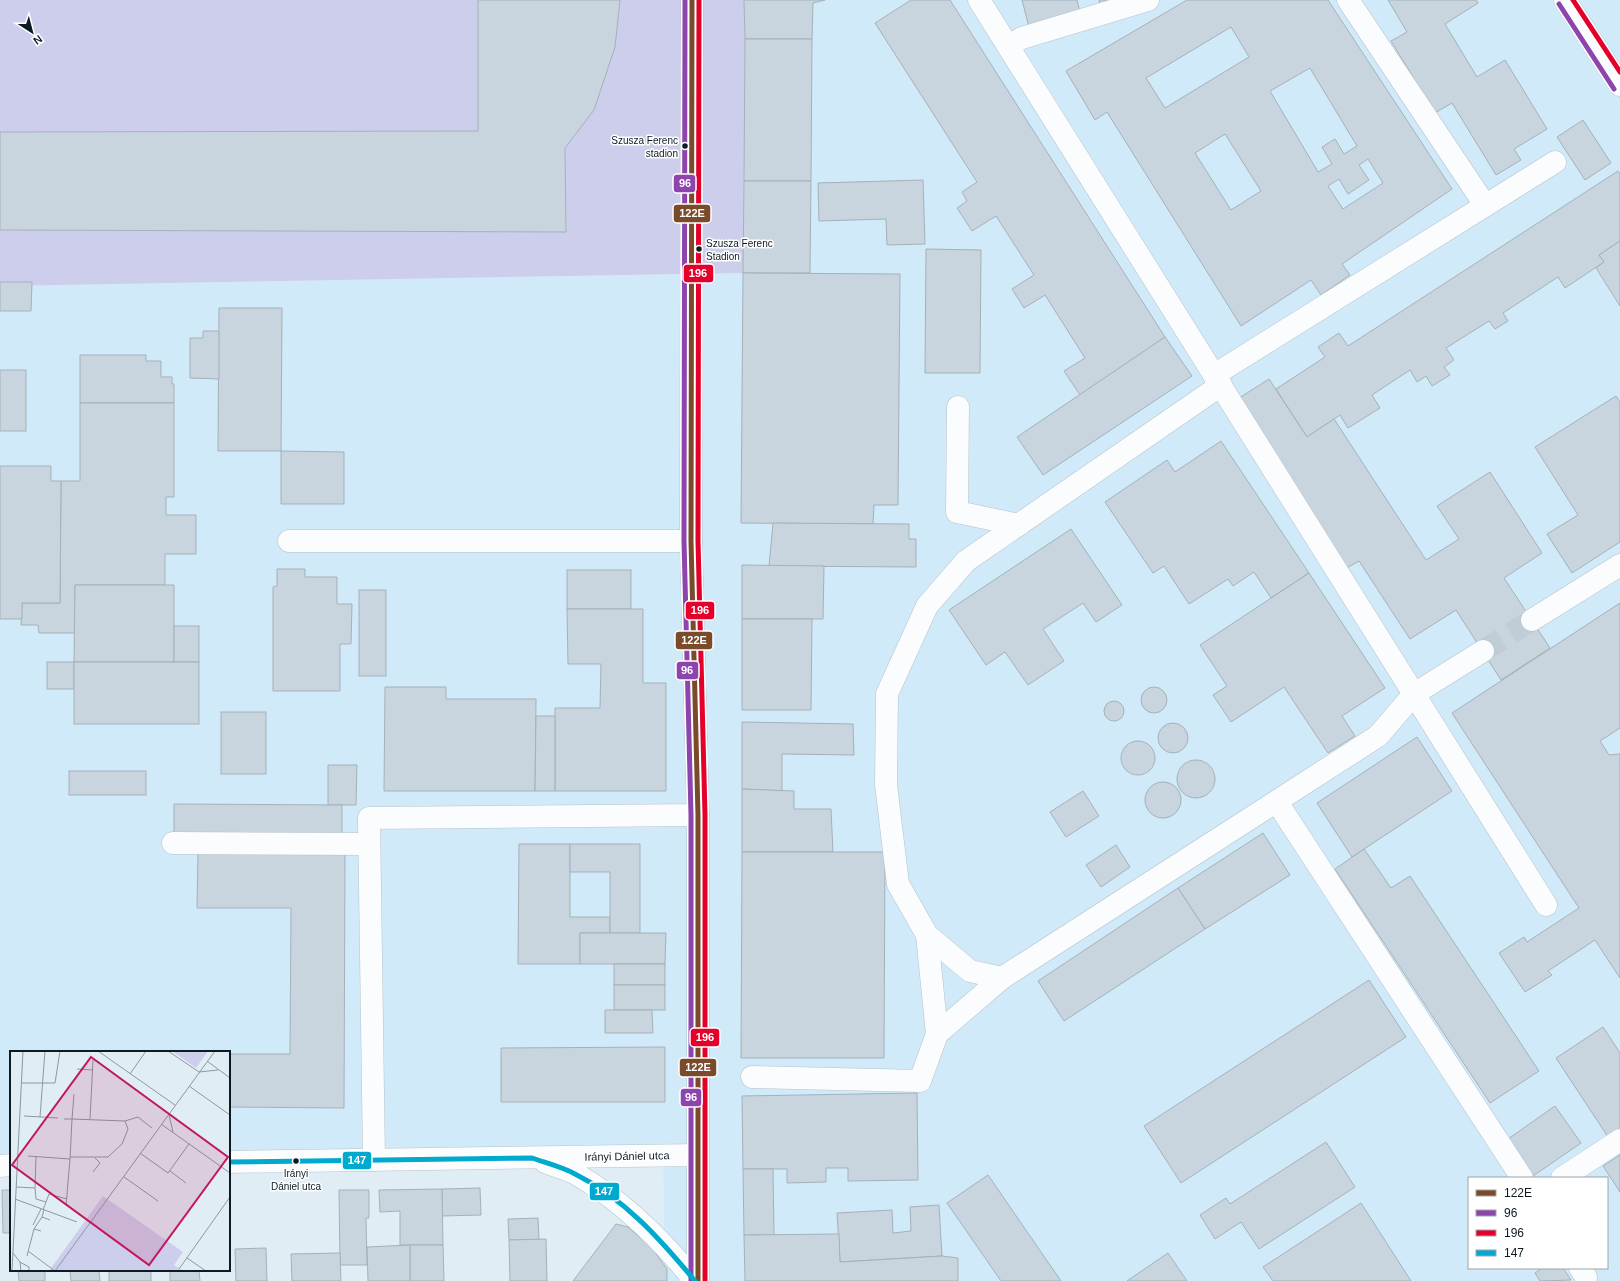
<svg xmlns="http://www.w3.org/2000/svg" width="1620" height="1281" viewBox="0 0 1620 1281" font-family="Helvetica,sans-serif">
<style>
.built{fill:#d0eafa;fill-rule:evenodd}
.green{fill:#cdceeb}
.building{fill:#c8d5de;stroke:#a5b1b9;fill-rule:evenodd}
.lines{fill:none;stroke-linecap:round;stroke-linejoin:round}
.minor-tunnel{stroke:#c0cdd6;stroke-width:22;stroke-dasharray:22 11;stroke-linecap:butt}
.minor-casing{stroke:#b6c3cb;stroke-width:23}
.major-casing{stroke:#b6c3cb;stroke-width:23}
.minor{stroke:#fafcfe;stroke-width:22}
.major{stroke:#fafcfe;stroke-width:22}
.bus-1-casing{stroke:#fff;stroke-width:8}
.bus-2-casing{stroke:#fff;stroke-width:8}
.bus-3-casing{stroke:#fff;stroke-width:8}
.bus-4-casing{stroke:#fff;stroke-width:8}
.bus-1{stroke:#7a4b2a;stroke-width:5}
.bus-2{stroke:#8e44ad;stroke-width:5}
.bus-3{stroke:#e4002b;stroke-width:5}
.bus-4{stroke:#00a9ce;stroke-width:5}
.bus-dot{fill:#0c1a23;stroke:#fff;stroke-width:1.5}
.labels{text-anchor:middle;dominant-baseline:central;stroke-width:3;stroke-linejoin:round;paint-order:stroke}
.bus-label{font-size:10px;fill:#0c1a23;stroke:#fff;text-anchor:end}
.street-label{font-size:11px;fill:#0c1a23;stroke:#fff}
.inset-road{fill:none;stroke:#8b99a1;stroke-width:1}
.view{fill:#c2185b;fill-opacity:0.15;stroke:#c2185b;stroke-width:2}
.inset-edge{fill:none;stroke:#0c1a23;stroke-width:2}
.line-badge{stroke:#fff;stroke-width:1.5}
.badge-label{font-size:11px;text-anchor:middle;font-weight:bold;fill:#fff}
</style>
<rect width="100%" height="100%" fill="#e0edf5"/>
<!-- built -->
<path class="built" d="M744,0H1620V1281H665L663,1148L229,1153V1052H11V1155L0,1156V286L743,273L745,39ZM1469,1178H1607V1268H1469Z"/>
<!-- green -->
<path class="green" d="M0,0H744L745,39L743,273L0,286Z"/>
<!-- building -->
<g class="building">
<path d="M478,0H620L615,47L594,110L565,148L566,232L0,230V132L478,131Z"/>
<path d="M744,0H825L813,3L812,39H745Z"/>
<path d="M911,0H950L1165,337L1080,395L1064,371L1085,358L1045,295L1024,308L1012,289L1034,275L996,216L972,231L957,208L967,201L962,192L977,182L875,23Z"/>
<path d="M1022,0H1077L1080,12L1029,27Z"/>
<path d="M1099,0H1118L1100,5Z"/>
<path d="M1187,0H1328L1452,189L1342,264L1350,275L1321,295L1311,280L1241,326L1107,112L1095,120L1066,71ZM1231,27L1249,57L1165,108L1146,78ZM1310,68L1357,146L1344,154L1335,139L1322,147L1332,164L1318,172L1270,91ZM1225,134L1261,191L1231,210L1195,153ZM1368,159L1383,183L1343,209L1328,186L1339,179L1348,194L1369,180L1359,165Z"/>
<path d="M1388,0H1476L1478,3L1445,24L1477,77L1505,60L1547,129L1514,149L1521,160L1496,175L1452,103L1435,113L1391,41L1407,32Z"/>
<path d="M745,39H812L811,181H744Z"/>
<path d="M1583,120L1611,163L1585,180L1557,137Z"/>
<path d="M1618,171L1620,174V241L1599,255L1604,262L1565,288L1558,277L1503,313L1508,321L1495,329L1489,321L1446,348L1454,360L1444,367L1450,375L1432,386L1426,376L1417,382L1410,370L1372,395L1380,408L1348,428L1340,415L1307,437L1276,389L1325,357L1318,347L1339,333L1348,346Z"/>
<path d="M923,180L925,244L887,245L886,219L819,221L818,183Z"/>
<path d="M744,181H811L810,273H743Z"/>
<path d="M1620,241V306L1596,268L1604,262L1599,255Z"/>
<path d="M926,249L981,250L980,373H925Z"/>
<path d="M743,273L900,274L898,505H874L873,524L741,523Z"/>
<path d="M0,282H32L31,311H0Z"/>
<path d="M219,308H282L281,451H218Z"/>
<path d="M203,331H219V379L190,378V338H203Z"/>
<path d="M1165,337L1192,376L1043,475L1017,437Z"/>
<path d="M80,355H146V361H161V377H172V384H174V403H80Z"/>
<rect x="0" y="370" width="26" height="61"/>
<path d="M1269,379L1307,437L1334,419L1426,560L1459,539L1437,506L1490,472L1542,553L1504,578L1550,648L1501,680L1456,610L1410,639L1359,561L1345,569L1236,400Z"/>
<path d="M1616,396L1620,402V542L1572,573L1547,534L1578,515L1535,447Z"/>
<path d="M80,403H174V497H166V515H196V554H165V585H75V633H39L38,625H21L22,603H60L61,481H80Z"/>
<path d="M1221,441L1309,573L1271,598L1254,572L1233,586L1228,579L1189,604L1164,566L1153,573L1105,502L1167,460L1175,472Z"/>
<path d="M281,451L344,452V504H281Z"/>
<path d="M0,466H51V481H61L60,603H22V619H0Z"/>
<path d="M773,523L909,524V539H916V567L769,566Z"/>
<path d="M1071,529L1122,605L1096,622L1083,603L1043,629L1064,661L1028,685L1005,652L986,665L949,610Z"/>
<path d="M742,565L824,566L823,619H742Z"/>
<path d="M277,569H305V577H337V604H352L351,644H340V691H273V587L277,586Z"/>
<rect x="567" y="570" width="64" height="39"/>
<path d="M1309,573L1385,688L1342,716L1355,736L1328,753L1284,687L1231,722L1213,695L1227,686L1200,645Z"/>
<path d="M75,585H174V662H74Z"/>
<rect x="359" y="590" width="27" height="86"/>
<path d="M1620,603V728L1600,741L1609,755L1620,754V978L1595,940L1548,971L1552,975L1525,992L1499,953L1524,937L1527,942L1579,908L1452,713Z"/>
<path d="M567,609H643V683H666V791H555V708H600L601,664H568Z"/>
<path d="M742,619H812L811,710H742Z"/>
<rect x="174" y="626" width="25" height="36"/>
<rect x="47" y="662" width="27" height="27"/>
<rect x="74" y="662" width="125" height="62"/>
<circle cx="1154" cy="700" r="13"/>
<path d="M385,687H446V699H536L535,791H384Z"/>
<circle cx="1114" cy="711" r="10"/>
<rect x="221" y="712" width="45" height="62"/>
<path d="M536,716H555V791H535Z"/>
<path d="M742,722L853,724L854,755L782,754V791L742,789Z"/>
<circle cx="1173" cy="738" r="15"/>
<path d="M1417,737L1452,791L1352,857L1317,803Z"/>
<circle cx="1138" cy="758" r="17"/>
<circle cx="1196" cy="779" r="19"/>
<path d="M328,765H357L356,805H328Z"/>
<rect x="69" y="771" width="77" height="24"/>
<circle cx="1163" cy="800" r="18"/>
<path d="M742,789L794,791V809H831L833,852H742Z"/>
<path d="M1083,791L1099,816L1066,837L1050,812Z"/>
<path d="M174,804L342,805V835L174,834Z"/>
<path d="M1263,833L1290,875L1205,929L1178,888Z"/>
<path d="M519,844H570V917H610V933H580V964H518Z"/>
<path d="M570,844H640V933H610V872H570Z"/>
<path d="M1116,845L1130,867L1101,887L1086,865Z"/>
<path d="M1364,849L1391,888L1410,876L1539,1071L1490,1103L1335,869Z"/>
<path d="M742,852H885L884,1058H741Z"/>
<path d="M198,853H345L344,1108L229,1107V1054H290L291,908H197Z"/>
<path d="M1178,888L1205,929L1064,1021L1038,981Z"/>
<path d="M580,933H666L665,964H580Z"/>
<rect x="614" y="964" width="51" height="21"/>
<path d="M1369,980L1406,1037L1181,1183L1144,1126Z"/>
<rect x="614" y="985" width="51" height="25"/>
<path d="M605,1010H652L653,1033H605Z"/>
<path d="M1603,1027L1620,1053V1129L1608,1137L1556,1058Z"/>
<path d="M665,1047V1102H501V1048Z"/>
<path d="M917,1093L918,1180L848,1181V1168H826V1182L787,1183V1169H743L742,1096Z"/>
<path d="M1555,1106L1581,1143L1533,1176L1508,1139Z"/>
<path d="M1326,1142L1355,1187L1259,1249L1241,1222L1215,1239L1200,1215L1226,1198L1230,1204Z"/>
<path d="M1620,1155V1192L1603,1166Z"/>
<path d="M743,1169H773L774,1235H744Z"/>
<path d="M988,1175L1061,1281H1001L947,1203Z"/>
<path d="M480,1188L481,1215L442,1216V1189Z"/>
<path d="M442,1189L443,1245H400V1211L380,1212L379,1190Z"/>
<path d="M2,1190H11V1233H3Z"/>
<path d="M339,1190H369V1218H366L367,1265H340Z"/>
<path d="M1361,1203L1411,1281H1273L1263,1267Z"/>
<path d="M939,1205L942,1256L840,1262L837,1213L892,1210L893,1233L911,1231L910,1207Z"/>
<path d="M538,1218L539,1240H509L508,1219Z"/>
<path d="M616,1224L628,1227L652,1248L667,1269V1281H573Z"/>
<path d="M839,1234L840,1262L942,1256L958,1258V1281H745L744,1235Z"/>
<path d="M546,1239L547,1281H510L509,1240Z"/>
<path d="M410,1245H443L444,1281H410Z"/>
<path d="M410,1245V1281H368L367,1247Z"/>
<path d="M266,1248L267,1281H236L235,1249Z"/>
<path d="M340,1253L341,1281H292L291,1254Z"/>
<path d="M1168,1253L1187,1281H1127Z"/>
<path d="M1542,1268H1563L1571,1280L1540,1281L1535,1273Z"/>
<path d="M18,1270H45V1281H19Z"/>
<path d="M70,1270H99L100,1281H71Z"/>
<rect x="109" y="1270" width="42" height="11"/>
<path d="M170,1270H199L200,1281H170Z"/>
</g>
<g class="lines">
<!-- minor-tunnel -->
<path class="minor-tunnel" d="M1483,651L1532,620"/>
<!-- minor casing -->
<g class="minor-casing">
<g id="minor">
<path d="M979,0L1214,375L1555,162"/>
<path d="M1348,0L1485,205"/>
<path d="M1008,46L1022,38L1148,0"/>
<path d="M1214,375L1414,694L1483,651"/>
<path d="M1221,385L966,561L927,606L887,694L886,785L898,884L927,935L970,971L1002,978L1378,736L1414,694L1546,905"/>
<path d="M958,407L957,512L1019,525"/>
<path d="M289,541H691"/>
<path d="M1532,620L1620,565"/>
<path d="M1277,802L1522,1178"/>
<path d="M173,843L369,844"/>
<path d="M927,935L937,1034"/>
<path d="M752,1077L920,1081L937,1034L1002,978"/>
<path d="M374,1160L369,818L698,815"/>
<path d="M229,1162L697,1155"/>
<path d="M545,1162C555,1166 567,1169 576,1174C623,1201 661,1239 695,1281"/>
<path d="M0,1166L11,1165"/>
<path d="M1562,1178L1620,1140"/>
<path d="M1580,1268L1586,1277"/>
</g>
</g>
<!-- major casing -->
<g class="major-casing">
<g id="major">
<path d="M692,0L691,541L698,815V1281"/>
<path d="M1565,0L1620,85"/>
</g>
</g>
<!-- minor -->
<use href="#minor" class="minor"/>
<!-- major -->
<use href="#major" class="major"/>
<!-- bus-1 casing -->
<g class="bus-1-casing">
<path id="bus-1" d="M692,0L691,541L698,815V1281"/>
</g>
<!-- bus-2 casing -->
<g class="bus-2-casing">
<g id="bus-2">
<path d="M685,0L684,541L691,815V1281"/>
<path d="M1559,4L1614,89"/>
</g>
</g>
<!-- bus-3 casing -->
<g class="bus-3-casing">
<g id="bus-3">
<path d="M699,0L698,541L705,815V1281"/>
<path d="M1573,0L1620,72"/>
</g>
</g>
<!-- bus-4 casing -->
<g class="bus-4-casing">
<path id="bus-4" d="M229,1162L532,1158C546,1163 562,1167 575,1174C624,1198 661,1240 695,1281"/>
</g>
<!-- bus-1 -->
<use href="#bus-1" class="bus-1"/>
<!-- bus-2 -->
<use href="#bus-2" class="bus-2"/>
<!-- bus-3 -->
<use href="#bus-3" class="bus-3"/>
<!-- bus-4 -->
<use href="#bus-4" class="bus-4"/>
</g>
<!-- markers -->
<g class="bus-dot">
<circle cx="685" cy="146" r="3.5"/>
<circle cx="699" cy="249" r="3.5"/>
<circle cx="296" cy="1161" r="3.5"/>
</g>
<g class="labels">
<!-- bus labels -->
<g class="bus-label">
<text x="678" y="140">Szusza Ferenc<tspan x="678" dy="13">stadion</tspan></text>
<text x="706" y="243" text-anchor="start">Szusza Ferenc<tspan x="706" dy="13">Stadion</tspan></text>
<text x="296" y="1173" text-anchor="middle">Irányi<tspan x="296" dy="13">Dániel utca</tspan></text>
</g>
<!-- street labels -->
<g class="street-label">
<text transform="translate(627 1156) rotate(-1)">Irányi Dániel utca</text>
</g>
</g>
<!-- overview -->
<g transform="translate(10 1051)">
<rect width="220" height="220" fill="#e0edf5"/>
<path d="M162,0H198L186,17ZM93,145L173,201L164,214L173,220H39Z" fill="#cdceeb"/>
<path class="inset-road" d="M88,0L165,54M158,0L189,21L208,19M197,10L220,27M67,18L83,19M120,23L136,0M12,32H45L50,0M179,35L220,64M159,64L163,81M14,65L48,67M30,66L35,0M54,68H62L60,108M80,68L83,9M115,70L128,66L142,77M151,73L220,122M130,102L158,122L179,93M18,105L60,108L56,155M60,106H98L112,93L118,78L115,70L62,68L64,43M160,120L176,132M83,121L90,112L85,107M114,126L148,150M6,136L25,137L26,148L36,151L33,159M25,137L26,105M5,148L67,171M36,151L39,143L57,148M34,159L32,166L40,169M23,174L31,158M31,180L24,178L32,166M18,200L45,220M3,202L10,211L11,220M17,205L24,178M177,207L196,220M10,211L19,216V220M169,218L220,146M2,220L13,0M45,220L205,0"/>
<path class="view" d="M81,6L218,106L139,214L2,114Z"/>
<rect width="220" height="220" class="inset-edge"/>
</g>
<g class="line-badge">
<rect x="673" y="174" width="23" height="19" rx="4" fill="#8e44ad"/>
<rect x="673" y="204" width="38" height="19" rx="4" fill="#7a4b2a"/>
<rect x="683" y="264" width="31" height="19" rx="4" fill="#e4002b"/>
<rect x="685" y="601" width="30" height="19" rx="4" fill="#e4002b"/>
<rect x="675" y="631" width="38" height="19" rx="4" fill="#7a4b2a"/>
<rect x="676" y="661" width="23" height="19" rx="4" fill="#8e44ad"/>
<rect x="690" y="1028" width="30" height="19" rx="4" fill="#e4002b"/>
<rect x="679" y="1058" width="38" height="19" rx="4" fill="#7a4b2a"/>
<rect x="680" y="1088" width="22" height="19" rx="4" fill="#8e44ad"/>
<rect x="342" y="1151" width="30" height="19" rx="4" fill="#00a9ce"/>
<rect x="589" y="1182" width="31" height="19" rx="4" fill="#00a9ce"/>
</g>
<g class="badge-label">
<text x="685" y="187">96</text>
<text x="692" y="217">122E</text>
<text x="698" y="277">196</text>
<text x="700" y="614">196</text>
<text x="694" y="644">122E</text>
<text x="687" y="674">96</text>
<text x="705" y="1041">196</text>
<text x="698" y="1071">122E</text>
<text x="691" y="1101">96</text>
<text x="357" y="1164">147</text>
<text x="604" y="1195">147</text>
</g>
<!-- legend -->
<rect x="1468" y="1177" width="140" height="92" fill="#ffffff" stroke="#9ea3a7"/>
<rect x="1476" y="1190" width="20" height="6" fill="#7a4b2a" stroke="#9ea3a7"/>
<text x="1504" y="1197" font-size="12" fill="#0c1a23">122E</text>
<rect x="1476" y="1210" width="20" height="6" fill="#8e44ad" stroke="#9ea3a7"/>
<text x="1504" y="1217" font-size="12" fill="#0c1a23">96</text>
<rect x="1476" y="1230" width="20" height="6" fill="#e4002b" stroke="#9ea3a7"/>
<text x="1504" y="1237" font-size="12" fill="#0c1a23">196</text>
<rect x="1476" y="1250" width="20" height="6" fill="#00a9ce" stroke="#9ea3a7"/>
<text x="1504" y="1257" font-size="12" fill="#0c1a23">147</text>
<!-- north arrow -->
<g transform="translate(32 32) rotate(144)" stroke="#ffffff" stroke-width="3" paint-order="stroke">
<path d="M0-3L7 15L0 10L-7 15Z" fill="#0c1a23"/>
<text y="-6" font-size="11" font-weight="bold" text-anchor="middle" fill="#0c1a23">N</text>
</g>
</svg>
